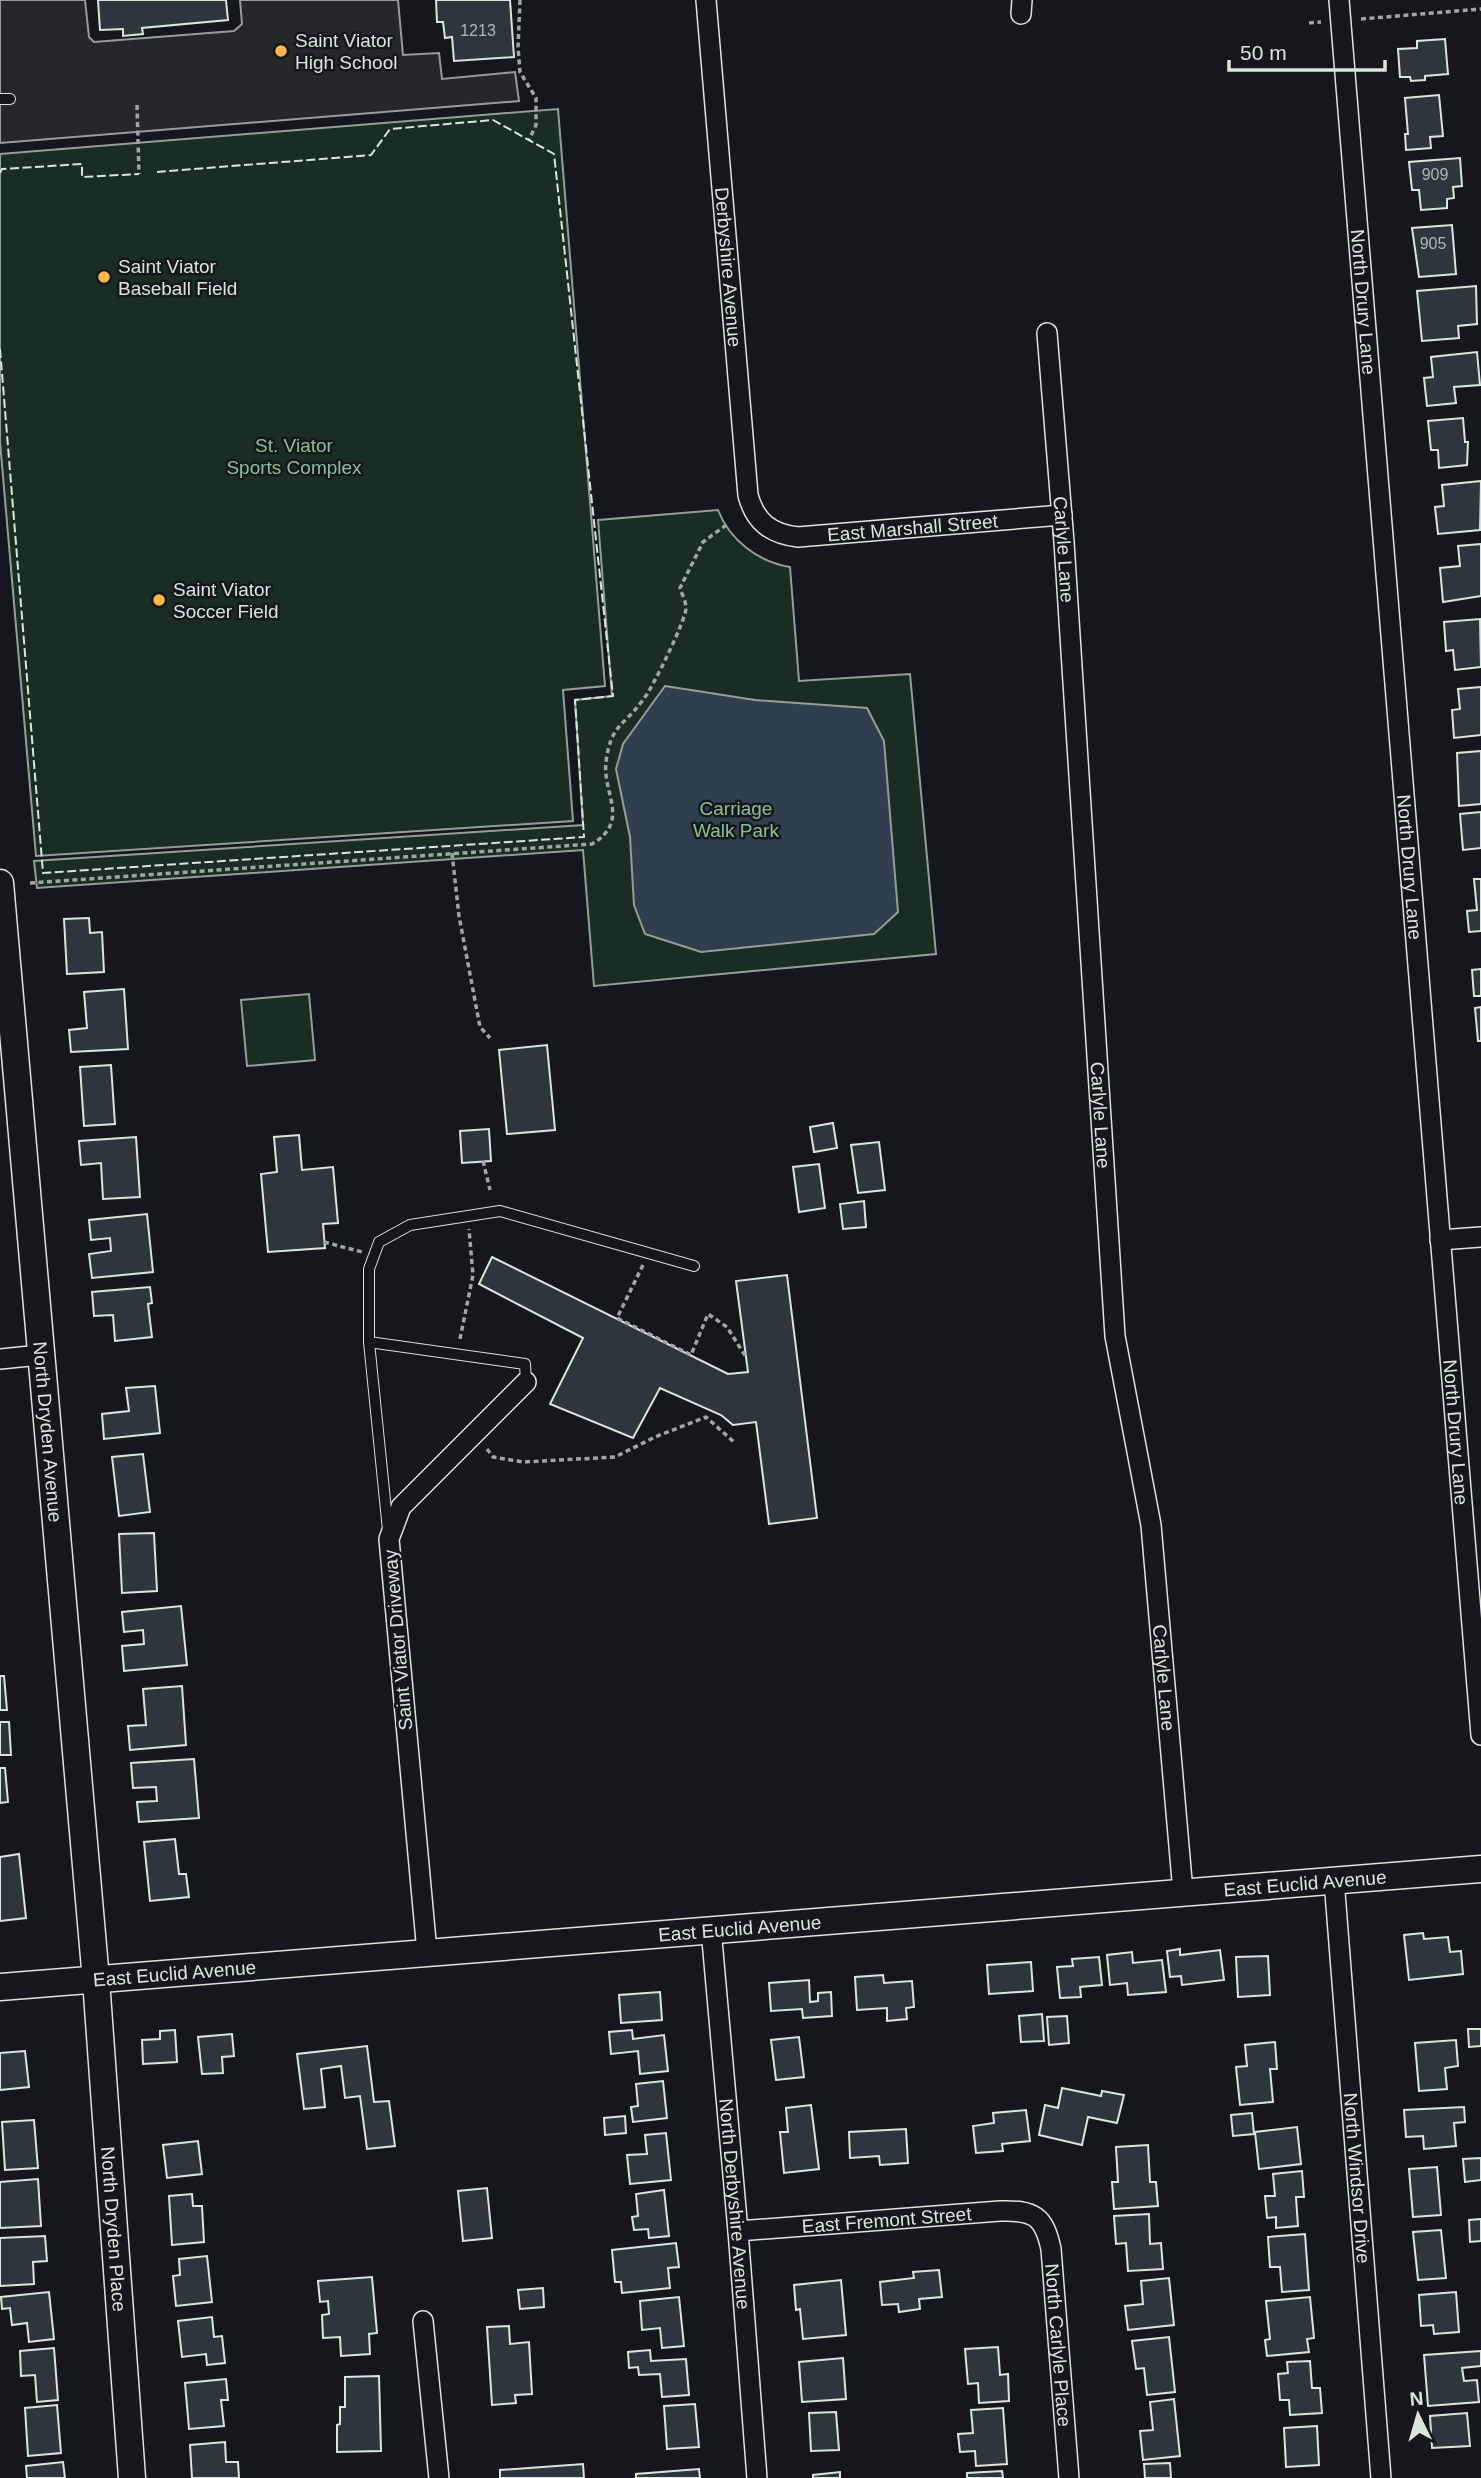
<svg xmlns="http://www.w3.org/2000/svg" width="1481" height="2478" viewBox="0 0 1481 2478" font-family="Arial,sans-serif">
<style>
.green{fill:#1a2d24;stroke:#939e99;stroke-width:2}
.parking{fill:#24282b;stroke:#939e99;stroke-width:2}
.water{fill:#2f3f4d;stroke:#939e99;stroke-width:2}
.building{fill:#2c363c;stroke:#d8e6dc;stroke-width:2}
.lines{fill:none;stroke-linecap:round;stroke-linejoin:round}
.lane-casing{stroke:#d8e6dc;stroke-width:12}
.street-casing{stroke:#d8e6dc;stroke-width:22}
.secondary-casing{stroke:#d8e6dc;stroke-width:29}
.path{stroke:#9da8a2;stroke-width:3.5;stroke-dasharray:5 3.5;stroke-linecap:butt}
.lane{stroke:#14181c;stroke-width:10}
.street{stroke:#14181c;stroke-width:19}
.secondary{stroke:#14181c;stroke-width:26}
.fence{stroke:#d8e6dc;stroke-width:2;stroke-dasharray:9 3.5;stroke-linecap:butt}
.poi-dot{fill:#ffb74d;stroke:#14181c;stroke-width:2.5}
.labels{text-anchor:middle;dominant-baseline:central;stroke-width:5;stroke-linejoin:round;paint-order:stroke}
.number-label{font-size:16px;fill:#adbab4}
.poi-label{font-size:19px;fill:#d8e6dc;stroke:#14181c;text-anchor:start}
.street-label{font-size:19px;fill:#d8e6dc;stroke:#14181c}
.park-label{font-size:19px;fill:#8ac095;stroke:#14181c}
</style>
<rect width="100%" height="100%" fill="#14181c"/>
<!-- green -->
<g class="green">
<path d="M558,109L605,686L563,690L573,821L36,856L0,442V154Z"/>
<path d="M718,510C730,541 759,562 790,567L799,681L910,674L936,954L594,986L583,850L37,888L34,861L583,825L575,700L612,696L598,520Z"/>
<path d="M309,994L315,1060L247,1066L241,1000Z"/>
</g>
<!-- parking -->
<path class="parking" d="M0,0H85L89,37L94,42L234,31L242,24L240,0H398L403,55L439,53L442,79L515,72L519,101L0,143Z"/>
<!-- water -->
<path class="water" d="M665,686L755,700L867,708L884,741L898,912L874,934L701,952L645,934L634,905L630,837L616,769L623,744Z"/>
<!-- building -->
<g class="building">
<path d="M98,0H226L228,20L142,28L143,34L123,36V29L100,30Z"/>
<path d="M436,0H510L514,57L454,61L452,37L445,38L443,22H437Z"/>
<path d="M1445,39L1448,74L1425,76V80L1411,81L1410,77H1400L1398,49L1417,48V41Z"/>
<path d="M1439,95L1443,136L1430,137L1431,148L1406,150L1405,134H1408L1405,98Z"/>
<path d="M1460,158L1462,186L1453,187L1454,198L1447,199V208L1421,210L1419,190H1412L1409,162Z"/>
<path d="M1452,225L1456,274L1419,277L1412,228Z"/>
<path d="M1476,286L1477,324L1458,326L1459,338L1422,341L1417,291Z"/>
<path d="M1477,352L1480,385L1454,387L1456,403L1427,406L1424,378L1433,377L1431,357Z"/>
<path d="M1463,418L1465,442H1468L1467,465L1439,468L1438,450H1431L1428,421Z"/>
<path d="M1481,481L1480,530L1438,534L1435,507L1444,506L1442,485Z"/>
<path d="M1481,544V596L1443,602L1440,568L1460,566L1458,546Z"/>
<path d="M1480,619L1481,667L1455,670L1453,650L1446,651L1444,622Z"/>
<path d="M1481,687V735L1454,738L1452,710L1460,709L1458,689Z"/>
<path d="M1481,751V804L1459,806L1457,753Z"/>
<path d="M1481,812V848L1463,850L1460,814Z"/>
<path d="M1474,879H1481V931L1469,932L1467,911L1477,910Z"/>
<path d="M89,918L90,933L102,932L104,972L67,974L64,919Z"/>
<path d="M1481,969V996H1474L1472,970Z"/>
<path d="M124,989L128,1049L71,1052L69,1030L87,1028L84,992Z"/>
<path d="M1481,1007V1041H1478L1475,1008Z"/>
<path d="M547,1045L555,1130L507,1134L499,1050Z"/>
<path d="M111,1065L115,1124L84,1126L80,1067Z"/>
<path d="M833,1123L837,1148L814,1152L810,1127Z"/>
<path d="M489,1129L491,1161L462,1163L460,1131Z"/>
<path d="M299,1135L302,1170L333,1167L338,1223L323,1224L325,1248L268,1252L261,1174L277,1172L274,1137Z"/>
<path d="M136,1137L140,1197L103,1199L101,1163L81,1165L79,1141Z"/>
<path d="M879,1142L885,1190L858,1193L851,1145Z"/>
<path d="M819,1164L825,1208L799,1212L793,1167Z"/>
<path d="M864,1201L866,1227L843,1229L840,1204Z"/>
<path d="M147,1214L153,1272L92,1278L89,1254L111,1251L110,1238L91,1240L89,1220Z"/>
<path d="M492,1257L728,1374L748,1372L736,1281L787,1275L817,1518L769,1524L756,1422L733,1425L721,1415L660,1388L633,1438L550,1404L583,1338L479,1284Z"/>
<path d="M150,1287L152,1303L148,1304L152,1337L115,1341L113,1315L94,1316L92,1292Z"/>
<path d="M155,1386L160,1433L104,1439L102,1414L129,1411L126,1388Z"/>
<path d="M143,1454L150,1512L119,1516L112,1457Z"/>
<path d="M154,1533L157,1591L122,1593L119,1534Z"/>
<path d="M181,1606L187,1665L124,1671L122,1646L144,1644L143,1630L124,1632L122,1612Z"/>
<path d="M0,1676H4L7,1710H0Z"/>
<path d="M182,1686L186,1745L130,1750L128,1726L146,1725L143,1689Z"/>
<path d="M0,1722H9L11,1755H0Z"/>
<path d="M194,1759L199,1818L139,1822L137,1802L157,1801L156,1787L133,1788L131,1763Z"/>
<path d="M0,1768H5L8,1802L0,1803Z"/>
<path d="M175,1839L179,1874H186L189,1897L150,1901L144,1842Z"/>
<path d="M19,1854L26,1918L0,1921V1857Z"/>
<path d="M1423,1933L1424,1939L1448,1937L1450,1952L1461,1951L1463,1974L1409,1980L1404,1935Z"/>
<path d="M1180,1949V1955L1220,1950L1224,1980L1182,1985L1181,1976L1170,1977L1167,1951Z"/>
<path d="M1132,1952L1133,1963L1162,1960L1166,1992L1128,1995L1127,1983L1110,1985L1107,1955Z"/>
<path d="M1268,1956L1270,1995L1238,1997L1236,1957Z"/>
<path d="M1099,1957L1102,1985L1080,1987L1081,1997L1060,1998L1057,1967L1073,1966L1072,1959Z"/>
<path d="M1031,1962L1033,1991L989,1994L987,1965Z"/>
<path d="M883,1975L884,1983L912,1981L914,2007L906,2008L907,2019L887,2021V2008L857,2010L855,1977Z"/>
<path d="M809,1980L810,2002L818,2001V1993L831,1992L832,2016L803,2018L802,2009L771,2011L769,1983Z"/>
<path d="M660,1992L662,2020L621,2023L619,1995Z"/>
<path d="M1042,2014L1044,2041L1021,2042L1019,2016Z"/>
<path d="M1067,2016L1069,2043L1049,2045L1047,2017Z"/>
<path d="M1468,2029H1481V2046L1469,2047Z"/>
<path d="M175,2030L177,2062L143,2064L142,2040L160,2039V2031Z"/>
<path d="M632,2030L633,2039L664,2035L668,2071L640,2074L638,2051L611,2054L609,2032Z"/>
<path d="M232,2034L234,2056L222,2057L223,2073L202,2074L198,2037Z"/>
<path d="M799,2037L804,2077L776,2080L771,2040Z"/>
<path d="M1456,2040L1458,2066L1445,2068L1447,2089L1419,2091L1415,2043Z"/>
<path d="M1275,2042L1277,2069H1270L1273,2102L1240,2105L1236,2067L1247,2066L1245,2045Z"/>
<path d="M367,2046L374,2102L389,2101L395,2146L367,2149L360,2096L345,2098L341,2066L321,2069L325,2107L304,2109L297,2054Z"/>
<path d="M25,2051L29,2087L0,2090V2053Z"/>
<path d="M663,2081L667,2118L633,2122L631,2107L638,2106L636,2084Z"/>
<path d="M1062,2088L1101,2096L1102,2091L1124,2095L1117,2123L1088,2117L1082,2145L1039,2135L1045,2105L1058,2108Z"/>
<path d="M811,2105L819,2169L784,2173L780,2132H788L786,2108Z"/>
<path d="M1464,2107L1465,2122L1454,2123L1456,2146L1424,2149L1423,2136L1406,2137L1404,2110Z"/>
<path d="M1026,2110L1030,2141L1002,2144L1003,2151L976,2153L973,2126L994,2123L993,2113Z"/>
<path d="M1252,2113L1254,2134L1233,2136L1231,2115Z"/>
<path d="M625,2116L626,2133L605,2135L604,2118Z"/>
<path d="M34,2120L38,2168L5,2170L2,2122Z"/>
<path d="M1297,2127L1301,2164L1259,2169L1255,2132Z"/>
<path d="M906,2129L908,2163L880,2165L879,2156L850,2158L849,2132Z"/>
<path d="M666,2133L671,2180L630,2184L627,2155L647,2154L645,2135Z"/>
<path d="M198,2141L202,2174L167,2178L163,2145Z"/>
<path d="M1148,2145L1150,2182H1156L1158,2206L1114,2209L1112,2182H1118L1116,2147Z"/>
<path d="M1481,2158V2180L1465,2182L1463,2159Z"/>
<path d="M1437,2167L1441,2215L1413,2217L1409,2169Z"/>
<path d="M1302,2171L1304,2197H1296L1298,2226L1276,2228V2217L1267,2218L1265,2196H1275L1273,2174Z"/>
<path d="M38,2179L41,2226L0,2228V2182Z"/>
<path d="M487,2188L492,2238L463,2241L458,2191Z"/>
<path d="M664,2190L669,2236L649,2238L648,2229L634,2230L632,2217L638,2216L636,2194Z"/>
<path d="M192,2194L193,2206H202L204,2242L172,2245L169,2196Z"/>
<path d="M1149,2214L1150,2244L1161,2243L1163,2269L1128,2271L1126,2243L1116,2244L1114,2216Z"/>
<path d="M1481,2219V2241L1470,2242L1469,2220Z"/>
<path d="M1441,2230L1446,2278L1418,2280L1413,2232Z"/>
<path d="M1305,2234L1309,2290L1282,2292L1280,2267H1270L1268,2237Z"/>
<path d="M45,2236L47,2261L33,2262L34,2284L0,2286V2238Z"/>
<path d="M676,2243L679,2267L668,2268L670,2288L622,2293L621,2282H615L612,2250Z"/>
<path d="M207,2256L212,2302L176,2306L173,2276L180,2275L179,2259Z"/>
<path d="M939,2270L942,2297L919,2299L920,2309L899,2312L898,2304L882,2305L880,2282L914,2278L913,2272Z"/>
<path d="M372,2277L377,2333L369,2334L370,2354L341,2356L340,2337L323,2338L322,2315L329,2314L328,2301L320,2302L318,2281Z"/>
<path d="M1169,2278L1174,2325L1128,2330L1125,2306L1143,2304L1141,2281Z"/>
<path d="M841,2280L846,2335L803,2339L800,2309L796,2310L794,2285Z"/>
<path d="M543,2288L544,2307L520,2309L518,2290Z"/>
<path d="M49,2292L54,2339L29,2342L27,2323L12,2325L10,2308L2,2309L1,2297Z"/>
<path d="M1456,2292L1459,2332L1434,2334L1433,2325L1421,2326L1419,2295Z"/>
<path d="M679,2297L684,2346L662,2348L660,2328L642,2330L640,2301Z"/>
<path d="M1310,2297L1314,2338L1307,2339L1309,2352L1267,2356L1265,2340L1270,2339L1266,2301Z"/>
<path d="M212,2317L214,2337L222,2336L225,2363L207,2365L206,2354L182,2357L178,2321Z"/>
<path d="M509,2326L510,2344L529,2342L532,2394L515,2395L516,2403L492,2405L487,2327Z"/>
<path d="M1169,2337L1175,2392L1147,2395L1144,2368L1136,2369L1132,2341Z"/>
<path d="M998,2347L1000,2375L1008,2374L1009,2401L979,2403L978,2383L968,2384L965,2349Z"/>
<path d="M54,2348L58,2400L37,2402L35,2375L21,2376L20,2351Z"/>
<path d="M650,2350L651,2361L686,2359L689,2395L662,2397L660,2374L639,2375L638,2367L629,2368L628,2352Z"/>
<path d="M1481,2351V2366L1462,2368L1464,2381L1477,2380L1479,2402L1428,2406L1424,2355Z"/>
<path d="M843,2358L846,2399L802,2402L799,2362Z"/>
<path d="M1310,2361L1312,2388H1320L1322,2413L1290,2415L1289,2400H1280L1278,2374L1288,2373L1287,2362Z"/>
<path d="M379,2376L381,2451L337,2452V2425L340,2424V2407H345V2377Z"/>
<path d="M226,2379L228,2400H221L224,2426L189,2429L185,2383Z"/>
<path d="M1174,2399L1180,2456L1143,2460L1140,2431L1153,2430L1150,2402Z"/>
<path d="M695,2404L699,2447L667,2449L664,2406Z"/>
<path d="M57,2405L61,2453L28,2456L25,2408Z"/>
<path d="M1003,2408L1007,2464L976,2466L975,2451L960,2452L958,2434L973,2433L971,2410Z"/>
<path d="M836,2412L839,2450L811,2451L809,2413Z"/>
<path d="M1467,2413L1470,2446L1432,2448L1430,2416Z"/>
<path d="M1317,2426L1319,2465L1286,2467L1284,2428Z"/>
<path d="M225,2442L226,2462H238L239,2478H192L190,2445Z"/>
<path d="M63,2462L65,2478H27L26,2466Z"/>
<path d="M1170,2463L1171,2478H1145L1144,2464Z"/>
<path d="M583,2464L584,2478H500V2470Z"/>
<path d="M699,2469L700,2478H636V2474Z"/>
<path d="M1002,2471L1003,2478H967V2473Z"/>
<path d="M840,2472V2478H813V2475Z"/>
</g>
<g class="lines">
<!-- lane casing -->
<g class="lane-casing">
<g id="lane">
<path d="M0,99H10"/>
<path d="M369,1342L388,1530"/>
<path d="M526,1382L525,1364L369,1342V1269L379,1242L410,1225L500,1211L694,1266"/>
</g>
</g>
<!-- street casing -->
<g class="street-casing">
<g id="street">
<path id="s1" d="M706,0L748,495C755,522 771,534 798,537L1062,515"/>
<path id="s2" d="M1339,0L1481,1735"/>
<path d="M1021,14L1022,0"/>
<path id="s3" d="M1047,333L1064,542L1115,1336L1151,1525L1183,1892"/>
<path d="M1440,1240L1481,1237"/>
<path d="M0,1359L40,1355"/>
<path id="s4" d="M1334,1880L1381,2478"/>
<path id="s5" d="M711,1929L738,2231L757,2478"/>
<path d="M427,1952L389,1539L401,1507L526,1382"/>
<path id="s6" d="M738,2231L1000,2211C1034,2210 1044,2216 1051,2249L1069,2478"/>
<path d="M423,2321L439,2478"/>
</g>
</g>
<!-- secondary casing -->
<g class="secondary-casing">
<g id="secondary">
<path id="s7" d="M0,883L96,1980L132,2478"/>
<path id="s8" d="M0,1987L1481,1869"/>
</g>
</g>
<!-- path -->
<g class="path">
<path d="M520,0L518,47L520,72L536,98V125L529,140"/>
<path d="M1361,19L1481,9"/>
<path d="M1309,23L1321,22"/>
<path d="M137,105L139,174"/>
<path d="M452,853L459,916L480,1027L490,1038"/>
<path d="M30,883L592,844C631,821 602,793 606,762C611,724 623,727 643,700C652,689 686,620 686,608C686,602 682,594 680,588L703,542L729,523"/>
<path d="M483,1161L490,1190"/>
<path d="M324,1242L362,1252"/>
<path d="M643,1265L617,1318L691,1355L708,1314L727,1327L746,1357"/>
<path d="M460,1339L473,1275L469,1229"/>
<path d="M487,1449L493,1457L523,1462L615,1457L655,1437L706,1417L734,1442"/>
</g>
<!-- lane -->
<use href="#lane" class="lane"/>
<!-- street -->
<use href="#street" class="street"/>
<!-- secondary -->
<use href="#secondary" class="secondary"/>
<!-- fence -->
<g class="fence">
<path d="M0,173L2,169L82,164V177L139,174"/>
<path d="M0,349L43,873L584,837L575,700L613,696L554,154L493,120L390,129L371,155L157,172"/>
</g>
</g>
<!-- markers -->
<g class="poi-dot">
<circle cx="281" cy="51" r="7"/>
<circle cx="104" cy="277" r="7"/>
<circle cx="159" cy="600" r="7"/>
</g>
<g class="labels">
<!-- number labels -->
<g class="number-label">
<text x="478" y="30">1213</text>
<text x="1435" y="174">909</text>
<text x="1433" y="243">905</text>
</g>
<!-- poi labels -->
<g class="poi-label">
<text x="295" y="40">Saint Viator<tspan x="295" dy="22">High School</tspan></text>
<text x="118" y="266">Saint Viator<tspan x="118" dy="22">Baseball Field</tspan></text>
<text x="173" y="589">Saint Viator<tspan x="173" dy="22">Soccer Field</tspan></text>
</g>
<!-- street labels -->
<g class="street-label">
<text stroke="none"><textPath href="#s1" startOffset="268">Derbyshire Avenue</textPath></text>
<text stroke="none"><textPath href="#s2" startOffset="303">North Drury Lane</textPath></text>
<text stroke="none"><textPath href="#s1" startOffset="682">East Marshall Street</textPath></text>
<text stroke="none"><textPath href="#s3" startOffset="217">Carlyle Lane</textPath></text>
<text stroke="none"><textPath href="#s2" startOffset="870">North Drury Lane</textPath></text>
<text stroke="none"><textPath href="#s3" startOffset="784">Carlyle Lane</textPath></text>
<text stroke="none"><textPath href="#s7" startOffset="551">North Dryden Avenue</textPath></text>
<text stroke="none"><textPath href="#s2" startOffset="1437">North Drury Lane</textPath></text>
<text transform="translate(398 1640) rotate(-95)">Saint Viator Driveway</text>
<text stroke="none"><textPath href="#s3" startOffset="1351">Carlyle Lane</textPath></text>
<text stroke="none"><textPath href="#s8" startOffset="1309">East Euclid Avenue</textPath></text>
<text stroke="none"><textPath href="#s8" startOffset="742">East Euclid Avenue</textPath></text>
<text stroke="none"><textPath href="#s8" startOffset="175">East Euclid Avenue</textPath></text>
<text stroke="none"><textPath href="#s4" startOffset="299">North Windsor Drive</textPath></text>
<text stroke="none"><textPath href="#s5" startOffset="276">North Derbyshire Avenue</textPath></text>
<text stroke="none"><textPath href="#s6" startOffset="149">East Fremont Street</textPath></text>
<text stroke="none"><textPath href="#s7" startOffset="1351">North Dryden Place</textPath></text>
<text stroke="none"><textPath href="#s6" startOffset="432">North Carlyle Place</textPath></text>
</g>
<!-- park labels -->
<g class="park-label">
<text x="294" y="445">St. Viator<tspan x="294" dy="22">Sports Complex</tspan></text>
<text x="736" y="808">Carriage<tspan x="736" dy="22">Walk Park</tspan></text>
</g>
</g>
<!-- north arrow -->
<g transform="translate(1418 2415) rotate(355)" stroke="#14181c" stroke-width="5" paint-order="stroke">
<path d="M0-5L12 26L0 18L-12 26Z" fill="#d8e6dc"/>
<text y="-10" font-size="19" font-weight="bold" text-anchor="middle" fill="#d8e6dc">N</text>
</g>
<!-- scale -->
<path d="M1229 60v10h156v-10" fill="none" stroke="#d8e6dc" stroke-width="3.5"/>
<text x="1240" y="60" font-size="21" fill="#d8e6dc" stroke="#14181c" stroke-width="5" paint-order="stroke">50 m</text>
</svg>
